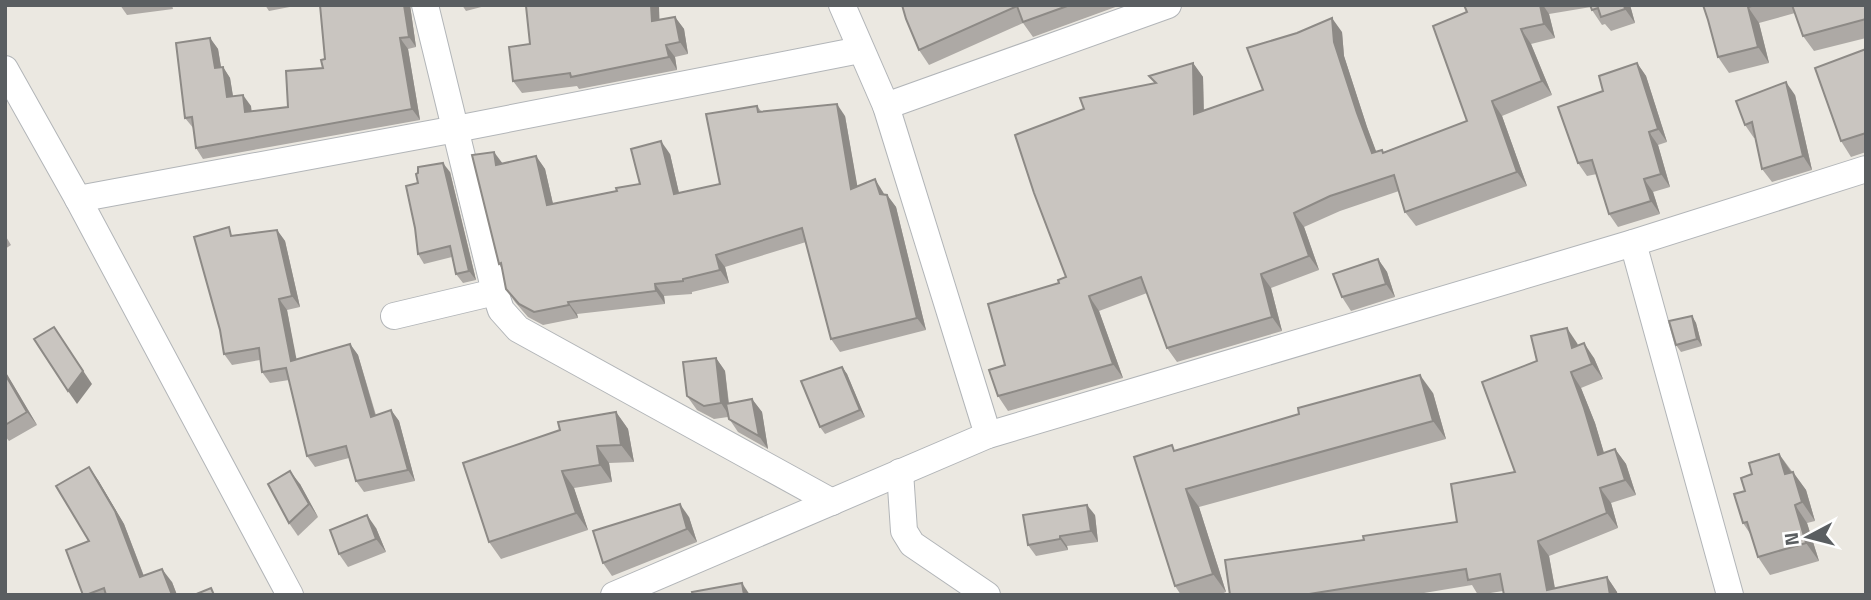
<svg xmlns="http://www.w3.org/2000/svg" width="1871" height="600" viewBox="0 0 1871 600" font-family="'Titillium Web',sans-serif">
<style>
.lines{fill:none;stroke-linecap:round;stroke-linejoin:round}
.street-casing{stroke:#b2b5b8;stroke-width:28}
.street{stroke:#fff;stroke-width:26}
.wall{fill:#ada9a5}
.shaded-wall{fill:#8d8a86}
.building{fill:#c9c5c0;stroke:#8d8a86;stroke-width:2}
</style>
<rect width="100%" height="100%" fill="#ebe8e1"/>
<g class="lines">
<!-- street casing -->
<g class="street-casing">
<g id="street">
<path d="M425,5L495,292"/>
<path d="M842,5L886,106L988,435"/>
<path d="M5,69L78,199L290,595"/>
<path d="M886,106L1168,5"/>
<path d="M78,199L456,129L860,50"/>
<path d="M1633,243L1730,595"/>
<path d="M394,316L495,292L501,310L518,329L832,502"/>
<path d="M900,472L904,531L912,544L987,595"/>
<path d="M614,595L988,435L1633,243L1866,169"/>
</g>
</g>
<!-- street -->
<use href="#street" class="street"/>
</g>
<!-- wall -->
<g class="wall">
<path d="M120,5H172L173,9L127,15Z"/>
<path d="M265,5H300L269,11Z"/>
<path d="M320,5H410L416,47L408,49L420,120L203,159L196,148L194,129L185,118L210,38L218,49L221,67H223L230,78L233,97L251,106V112L288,107L323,68L325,59Z"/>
<path d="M462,5H489L466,11Z"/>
<path d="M902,5H1121L1033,37L1023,23L929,65L919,50Z"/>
<path d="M1464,5H1630L1635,23L1611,31L1605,24L1602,25L1592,10L1591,7L1549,14L1555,38L1531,44L1552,95L1502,116L1527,186L1416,226L1405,212L1399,191L1340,211L1304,227L1319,270L1271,288L1282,331L1177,362L1167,348L1147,293L1099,311L1123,378L1008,411L998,396L1005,365L1059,283L1066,277L1155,83L1149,76L1193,63L1203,77L1204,110L1263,90L1342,32L1344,56L1367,127L1376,152H1384L1467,121V12Z"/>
<path d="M1703,5H1866V38L1814,51L1803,36L1795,13L1759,23L1769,63L1729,73L1718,57L1708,20Z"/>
<path d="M659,7V20L675,17L684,29L688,54L675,57L677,70L579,89L577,86L522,93L513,81L530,44Z"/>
<path d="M1866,49V152L1851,157L1841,141Z"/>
<path d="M1637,63L1646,76L1667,142L1658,145L1670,187L1653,192L1660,214L1618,227L1609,214L1597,174L1587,176L1578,163L1603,91Z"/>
<path d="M1795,95L1812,170L1772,182L1762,169L1755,138H1754L1745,125Z"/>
<path d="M757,106L761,111L845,116L857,186L883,192L884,195H887L896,207L926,330L840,352L831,339L806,242L725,267L729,283L692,292V294L664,296L665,304L577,314L578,318L543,325L528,317L515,302L506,289L502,269L499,264L502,164L536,156L545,169L553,204L617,191L640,184L670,154L679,193L720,184Z"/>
<path d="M450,172L476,280L463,283L456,274L452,257L424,264L418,254V183Z"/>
<path d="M277,230L285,241L300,307L287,310L296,360L350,344L358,355L376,415L391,410L399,421L415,481L364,492L356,481L349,458L315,467L307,456L289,380L270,383L262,372L260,360L232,365L224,354L220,330L234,235Z"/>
<path d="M5,235L11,245L5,249Z"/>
<path d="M1378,259L1387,272L1395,297L1351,311L1342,297Z"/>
<path d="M1692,316L1696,323L1702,346L1681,352L1676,345Z"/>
<path d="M1577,343L1578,345L1594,358L1603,379L1581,388L1595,423L1604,453L1615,449L1626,464L1636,495L1611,503L1618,528L1549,556L1555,588L1607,577L1617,592L1503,591L1478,595L1472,585L1412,595H1230L1364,540L1457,522L1515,472L1537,361Z"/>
<path d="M716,358L725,371L729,403L752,399L762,412L768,449L738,432L728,417L714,419L697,410L687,396Z"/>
<path d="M842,367L847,374L865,417L825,434L820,427Z"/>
<path d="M5,371L37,425L9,441L5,436Z"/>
<path d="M1433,393L1446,439L1199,507L1226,592L1219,595H1181L1175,586L1176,450L1299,414Z"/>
<path d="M616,412L628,429L634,462L609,463L612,482L574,488L588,530L501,559L489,542Z"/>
<path d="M1779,454L1806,490L1815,521L1807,523L1819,561L1770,575L1758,557L1751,535L1743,523L1745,491L1752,474Z"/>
<path d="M98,480L124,524L144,576L172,582L177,595H83Z"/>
<path d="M300,484L318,517L298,536L289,523Z"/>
<path d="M1095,515L1098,542L1067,546L1068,550L1036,556L1028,545Z"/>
<path d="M689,517L697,542L612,576L603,563Z"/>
<path d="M376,528L386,552L348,567L339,554Z"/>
</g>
<!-- shaded-wall -->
<g class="shaded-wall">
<path d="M404,5H410L416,47L409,37Z"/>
<path d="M651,5H658L659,7L660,33L652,21Z"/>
<path d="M1540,5H1543L1549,14L1555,38L1544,24Z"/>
<path d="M1624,5H1630L1635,23L1625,9Z"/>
<path d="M1748,7L1759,23L1769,63L1758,47Z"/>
<path d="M675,17L684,29L688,54L680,42Z"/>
<path d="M1332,18L1342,32L1344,56L1367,127L1382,167L1372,153L1357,113L1334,42Z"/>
<path d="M1521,29L1531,44L1552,95L1542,81Z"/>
<path d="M210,38L218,49L223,79L215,68Z"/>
<path d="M400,38L408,49L420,120L412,109Z"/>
<path d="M666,45L675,57L677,70L669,57Z"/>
<path d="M1193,63L1203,77L1204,128L1194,114Z"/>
<path d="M1637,63L1646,76L1667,142L1658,129Z"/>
<path d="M223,67L230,78L235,108L227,97Z"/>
<path d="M1786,82L1795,95L1812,170L1803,156Z"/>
<path d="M243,95L251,106L253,123L245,112Z"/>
<path d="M1492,101L1502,116L1527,186L1517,172Z"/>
<path d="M837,104L845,116L860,201L851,189Z"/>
<path d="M1649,132L1658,145L1670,187L1661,174Z"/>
<path d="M661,141L670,154L682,206L674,194Z"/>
<path d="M494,152L503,164L496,165Z"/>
<path d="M536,156L545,169L556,217L547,205Z"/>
<path d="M443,163L450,172L476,280L469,271Z"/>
<path d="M875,179L883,192L889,207L880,194Z"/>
<path d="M1644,179L1653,192L1660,214L1651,201Z"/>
<path d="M887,195L896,207L926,330L917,318Z"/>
<path d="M1294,213L1304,227L1319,270L1309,256Z"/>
<path d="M277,230L285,241L300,307L292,296Z"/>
<path d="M716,255L725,267L729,283L720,270Z"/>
<path d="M1378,259L1387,272L1395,297L1386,284Z"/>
<path d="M1261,274L1271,288L1282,331L1272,317Z"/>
<path d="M655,284L664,296L665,304L656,291Z"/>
<path d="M1089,296L1099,311L1123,378L1113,364Z"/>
<path d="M279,299L287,310L299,372L291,361Z"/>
<path d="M568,302L577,314L578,318L569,305Z"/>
<path d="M1692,316L1696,323L1702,346L1697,339Z"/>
<path d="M54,327L92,384L77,404L68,391Z"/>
<path d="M1567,328L1577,343L1582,363L1572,348Z"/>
<path d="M1584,343L1594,358L1603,379L1592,364Z"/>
<path d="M350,344L358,355L379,428L371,417Z"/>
<path d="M716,358L725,371L730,417L721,403Z"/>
<path d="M842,367L847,374L865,417L860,410Z"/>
<path d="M5,371L37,425L27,412L5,374Z"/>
<path d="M1571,372L1581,388L1595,423L1609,470L1598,455Z"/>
<path d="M1420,375L1433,393L1446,439L1433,421Z"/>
<path d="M752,399L762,412L768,449L759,436Z"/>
<path d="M391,410L399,421L415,481L408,470Z"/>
<path d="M616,412L628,429L634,462L621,445Z"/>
<path d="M597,446L609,463L612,482L600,465Z"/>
<path d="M1615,449L1626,464L1636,495L1625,480Z"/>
<path d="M1779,454L1792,473L1785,474Z"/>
<path d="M89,467L98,480L124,524L149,590L140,577Z"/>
<path d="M290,471L300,484L318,517L309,504Z"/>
<path d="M562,471L574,488L588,530L576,513Z"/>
<path d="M1793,472L1806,490L1815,521L1802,502Z"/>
<path d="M1600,488L1611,503L1618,528L1607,513Z"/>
<path d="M1186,489L1199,507L1226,592L1213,574Z"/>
<path d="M680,504L689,517L697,542L687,529Z"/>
<path d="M1087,505L1095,515L1098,542L1091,531Z"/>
<path d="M1795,505L1807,523L1819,561L1806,543Z"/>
<path d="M367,515L376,528L386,552L376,539Z"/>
<path d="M1060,536L1067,546L1068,550L1060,539Z"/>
<path d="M1538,541L1549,556L1556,595L1547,590Z"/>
<path d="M162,569L172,582L177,595H172Z"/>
<path d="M1607,577L1617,592L1618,595H1610Z"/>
<path d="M742,583L750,595H744Z"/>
</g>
<!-- building -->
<g class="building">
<path d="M320,5H404L409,37L400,38L412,109L196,148L192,117L185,118L176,43L210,38L215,68L223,67L227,97L243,95L245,112L288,107L286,71L323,68L321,60L325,59Z"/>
<path d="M534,5H651L652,21L675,17L680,42L666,45L669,57L571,77L570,73L513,81L509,47L530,44L526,6Z"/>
<path d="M902,5H1070L1023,22L1017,6L919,50L906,19Z"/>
<path d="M1464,5H1540L1544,24L1521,29L1542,81L1492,101L1517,172L1405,212L1394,175L1330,196L1294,213L1309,256L1261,274L1272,317L1167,348L1141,277L1089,296L1113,364L998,396L989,370L1005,365L988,304L1059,283L1058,280L1066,277L1034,193L1015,135L1084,109L1080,98L1156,83L1149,76L1193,63L1194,114L1263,90L1247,48L1297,33L1332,18L1334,42L1357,113L1372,153L1382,150L1383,153L1467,121L1433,26L1467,12Z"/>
<path d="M1590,5H1624L1625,9L1601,17L1598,8L1592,10Z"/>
<path d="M1703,5H1755L1748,7L1758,47L1718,57L1708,20Z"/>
<path d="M1792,5H1866V19L1803,36Z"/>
<path d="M1866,49V133L1841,141L1815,68Z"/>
<path d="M1637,63L1658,129L1649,132L1661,174L1644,179L1651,201L1609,214L1592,160L1578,163L1558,107L1603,91L1599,76Z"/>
<path d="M1786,82L1803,156L1762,169L1752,122L1745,125L1736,101Z"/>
<path d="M837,104L851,189L875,179L880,194L887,195L917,318L831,339L802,228L716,255L720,270L683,279V281L655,284L656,291L568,302L569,305L534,312L519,304L506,289L501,263L499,264L472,155L494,152L496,165L536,156L547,205L617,191L616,188L640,184L631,149L661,141L674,194L720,184L706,114L757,106L758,112Z"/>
<path d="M443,163L469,271L456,274L450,246L418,254L415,228L406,186L418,183L416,174L418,173V167Z"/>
<path d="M229,227L231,236L277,230L292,296L279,299L291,361L350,344L371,417L391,410L408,470L356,481L346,446L307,456L286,368L262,372L259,348L224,354L220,330L194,237Z"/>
<path d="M1378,259L1386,284L1342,297L1333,274Z"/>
<path d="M1692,316L1697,339L1676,345L1669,321Z"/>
<path d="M54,327L83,371L68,391L34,339Z"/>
<path d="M1567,328L1572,348L1584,343L1592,364L1571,372L1584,408L1598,455L1615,449L1625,480L1600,488L1607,513L1538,541L1547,590L1607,577L1610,595H1504L1500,574L1468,580L1466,569L1303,595H1230L1225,560L1364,540L1363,536L1457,522L1451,484L1515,472L1482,382L1537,361L1531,336Z"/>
<path d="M716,358L721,403L704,406L687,396L683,362Z"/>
<path d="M842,367L860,410L820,427L801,381Z"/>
<path d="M5,374L27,412L5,425Z"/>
<path d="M1420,375L1433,421L1186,489L1213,574L1175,586L1134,457L1172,445L1174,451L1299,414L1298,408Z"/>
<path d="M752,399L759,436L729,419L726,404Z"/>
<path d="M616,412L621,445L597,446L600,465L562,471L576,513L489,542L463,463L560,430L558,422Z"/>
<path d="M1779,454L1785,474L1793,472L1802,502L1795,505L1806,543L1758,557L1747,522L1743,523L1734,494L1745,491L1741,478L1752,474L1749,463Z"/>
<path d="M89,467L115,511L140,577L162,569L172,595H106L104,588L86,595H83L66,550L89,541L56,486Z"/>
<path d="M290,471L309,504L289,523L268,484Z"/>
<path d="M680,504L687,529L603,563L593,531Z"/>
<path d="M1087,505L1091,531L1060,536V539L1028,545L1023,515Z"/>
<path d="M367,515L376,539L339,554L330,530Z"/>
<path d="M742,583L744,595H693L692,592Z"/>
<path d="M211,588L214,595H194Z"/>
</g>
<!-- border -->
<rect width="1871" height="600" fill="none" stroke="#5a5e61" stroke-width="14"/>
<!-- north arrow -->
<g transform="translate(1808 537) rotate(263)" stroke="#ffffff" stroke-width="5" paint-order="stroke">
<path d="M0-5L12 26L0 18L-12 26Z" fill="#5a5e61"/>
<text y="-10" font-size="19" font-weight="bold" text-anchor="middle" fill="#5a5e61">N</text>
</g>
</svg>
